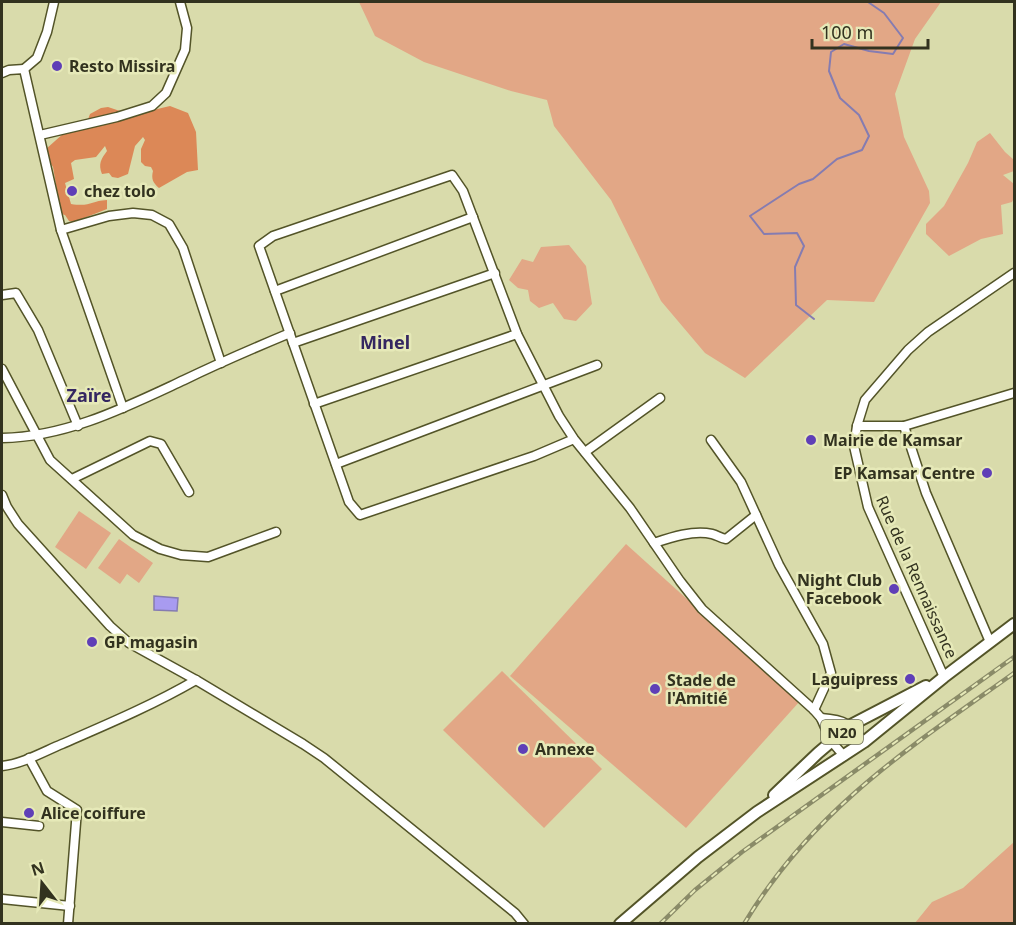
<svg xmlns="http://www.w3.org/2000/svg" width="1016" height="925" viewBox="0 0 1016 925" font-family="'Noto Sans',sans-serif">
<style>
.green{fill:#e2a786}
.forest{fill:#dc8857}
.water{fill:#a89bf0;stroke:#857cb1;stroke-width:1.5}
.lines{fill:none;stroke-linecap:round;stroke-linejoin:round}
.stream{stroke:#857cb1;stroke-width:2}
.minor-casing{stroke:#535428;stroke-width:11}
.major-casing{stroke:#535428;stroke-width:14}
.minor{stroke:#fff;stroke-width:8}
.major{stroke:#fff;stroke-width:10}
.rail-casing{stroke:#8a8b68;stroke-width:4.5}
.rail{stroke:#e6e9b8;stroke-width:2;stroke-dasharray:7;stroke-linecap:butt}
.poi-dot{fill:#5f3fb7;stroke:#e6e9b8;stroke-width:2}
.labels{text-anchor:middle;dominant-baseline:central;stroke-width:5;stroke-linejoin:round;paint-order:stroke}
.shield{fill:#e6e9b8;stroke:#68694d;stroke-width:1.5}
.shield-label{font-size:15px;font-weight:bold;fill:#32321f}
.poi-label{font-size:16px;font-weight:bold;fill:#32321f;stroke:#e6e9b8;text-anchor:start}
.street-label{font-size:16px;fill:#32321f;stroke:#e6e9b8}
.neighbourhood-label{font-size:18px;font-weight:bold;fill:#342661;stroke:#e6e9b8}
</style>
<rect width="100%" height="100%" fill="#d9dbab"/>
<!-- green -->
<g class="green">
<path d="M359,2H941L915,39L895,94L904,137L929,191L930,203L874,302L827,300L745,378L705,353L661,301L611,200L554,126L547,100L511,91L424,62L375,36Z"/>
<path d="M990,133L1005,152L1014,160V171L1003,175L1014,184V198L1012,202L1001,205L1003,234L981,239L949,256L926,234V224L944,206L968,163L977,142Z"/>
<path d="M569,245L586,266L592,304L576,321L564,319L553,303L539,308L530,301L528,290L518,288L509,280L522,259L533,262L541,247Z"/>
<path d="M79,511L111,533L86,569L55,547Z"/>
<path d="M119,539L153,563L139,583L127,574L120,584L98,568Z"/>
<path d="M626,544L800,701L686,828L510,676Z"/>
<path d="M502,671L602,769L544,828L443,730Z"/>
<path d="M1014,842V923H915L932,902L963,888Z"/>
</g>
<!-- forest -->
<path class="forest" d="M170,106L188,113L196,132L198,170L187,172L159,188C153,183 151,179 153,171L151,167L145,166L141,162V149L145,140L143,137L135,146L128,174L118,178L112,177L109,173L102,174C98,164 101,159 107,151L105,146L96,157L75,160L71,163L74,179L65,183L71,204C91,207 90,201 107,200V209L74,222L69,221L65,215L61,214L53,167L47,158L46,149L64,133L87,122L90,114L101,108L108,107L132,115Z"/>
<!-- water -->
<path class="water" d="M154,596L178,598L177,611L154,610Z"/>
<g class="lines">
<!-- stream -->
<path class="stream" d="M814,319L796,305L795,267L804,246L797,233L764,234L750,216L799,184L813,179L837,159L862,150L869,136L859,115L840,98L829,71L831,52L844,44L869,51L893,54L903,38L884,13L868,2"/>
<!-- minor casing -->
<g class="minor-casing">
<g id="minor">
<path d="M24,69L37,58L47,32L54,2"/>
<path d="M2,73L9,70L24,69L61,230L123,408"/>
<path d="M40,135L117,117L152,106L166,93L185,50L187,28L180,2"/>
<path d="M61,230L109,216L133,213L152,215L169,224L183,248L221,363"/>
<path d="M275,291L473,217"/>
<path d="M2,295L16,293L38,330L78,426"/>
<path d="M293,343L495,273"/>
<path d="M2,369L50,460L133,535L160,549L181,555L208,557L276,532"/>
<path d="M314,404L517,334"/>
<path d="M857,426H904L1014,393"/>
<path d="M904,426L926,493L990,642"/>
<path d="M2,438C67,437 126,407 184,380C219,363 254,348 290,333"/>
<path d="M574,439L534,456L360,515L349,502L259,246L273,236L452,175L463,191L517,334L559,416L574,439L630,508L680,581L702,609L814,710L821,718L831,741L844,756"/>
<path d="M711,440L741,482L779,565L823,644L831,673L814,710"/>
<path d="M585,452L660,398"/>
<path d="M336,464L597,365"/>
<path d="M72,479L150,441L161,444L189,492"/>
<path d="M2,495L7,507L18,524L110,626L129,643L196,680L303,744L324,758L515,913L524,924"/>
<path d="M654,543C672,537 693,530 712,534C717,535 720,538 726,539L756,515"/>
<path d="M944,677L868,507L854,446L857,426L865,400L908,350L928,332L1014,273"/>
<path d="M821,718C846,720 849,723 864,742"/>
<path d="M29,758L47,791L77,810L68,924"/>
<path d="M2,766C22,764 43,752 62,744C108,724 153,705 196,680"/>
<path d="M2,822L39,826"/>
<path d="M2,899L70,906"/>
</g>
</g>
<!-- major casing -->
<g class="major-casing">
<g id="major">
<path d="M774,795L818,753L851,725L926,686"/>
<path d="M620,924L698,857L757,812L864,742L944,677L1014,624"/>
</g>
</g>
<!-- minor -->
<use href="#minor" class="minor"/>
<!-- major -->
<use href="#major" class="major"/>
<!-- rail casing -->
<g class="rail-casing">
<g id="rail">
<path d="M660,924L695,890L742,852L1014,657"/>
<path d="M744,924C813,809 909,748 1014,673"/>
</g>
</g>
<!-- rail -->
<use href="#rail" class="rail"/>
</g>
<!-- markers -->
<g class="poi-dot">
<circle cx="57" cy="66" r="6"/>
<circle cx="72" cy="191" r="6"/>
<circle cx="811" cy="440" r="6"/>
<circle cx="987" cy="473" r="6"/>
<circle cx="894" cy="589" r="6"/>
<circle cx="92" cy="642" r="6"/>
<circle cx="910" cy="679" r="6"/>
<circle cx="655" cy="689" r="6"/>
<circle cx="523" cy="749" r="6"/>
<circle cx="29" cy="813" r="6"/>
</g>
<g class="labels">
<!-- shield labels -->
<rect class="shield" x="821" y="720" width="42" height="24" rx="4.5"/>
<g class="shield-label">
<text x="842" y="732">N20</text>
</g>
<!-- poi labels -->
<g class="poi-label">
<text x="69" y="66">Resto Missira</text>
<text x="84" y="191">chez tolo</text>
<text x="823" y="440">Mairie de Kamsar</text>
<text x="975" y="473" text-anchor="end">EP Kamsar Centre</text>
<text x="882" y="580" text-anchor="end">Night Club<tspan x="882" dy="18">Facebook</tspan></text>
<text x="104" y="642">GP magasin</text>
<text x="898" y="679" text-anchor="end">Laguipress</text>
<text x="667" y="680">Stade de<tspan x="667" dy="18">l'Amitié</tspan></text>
<text x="535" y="749">Annexe</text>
<text x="41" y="813">Alice coiffure</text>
</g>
<!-- street labels -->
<g class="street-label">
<text transform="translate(917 577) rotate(66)">Rue de la Rennaissance</text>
</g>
<!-- neighbourhood labels -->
<g class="neighbourhood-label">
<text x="385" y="342">Minel</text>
<text x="89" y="395">Zaïre</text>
</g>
</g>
<!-- border -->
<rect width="1016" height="925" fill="none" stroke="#32321f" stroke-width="6"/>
<!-- north arrow -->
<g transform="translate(42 883) rotate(343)" stroke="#e6e9b8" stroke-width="4.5" paint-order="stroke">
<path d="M0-4.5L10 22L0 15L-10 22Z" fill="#32321f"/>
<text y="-9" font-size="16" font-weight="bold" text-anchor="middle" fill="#32321f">N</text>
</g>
<!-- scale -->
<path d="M812 39v9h116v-9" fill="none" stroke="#32321f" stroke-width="3"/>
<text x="821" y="39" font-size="18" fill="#32321f" stroke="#e6e9b8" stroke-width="4.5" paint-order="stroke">100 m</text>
</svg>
